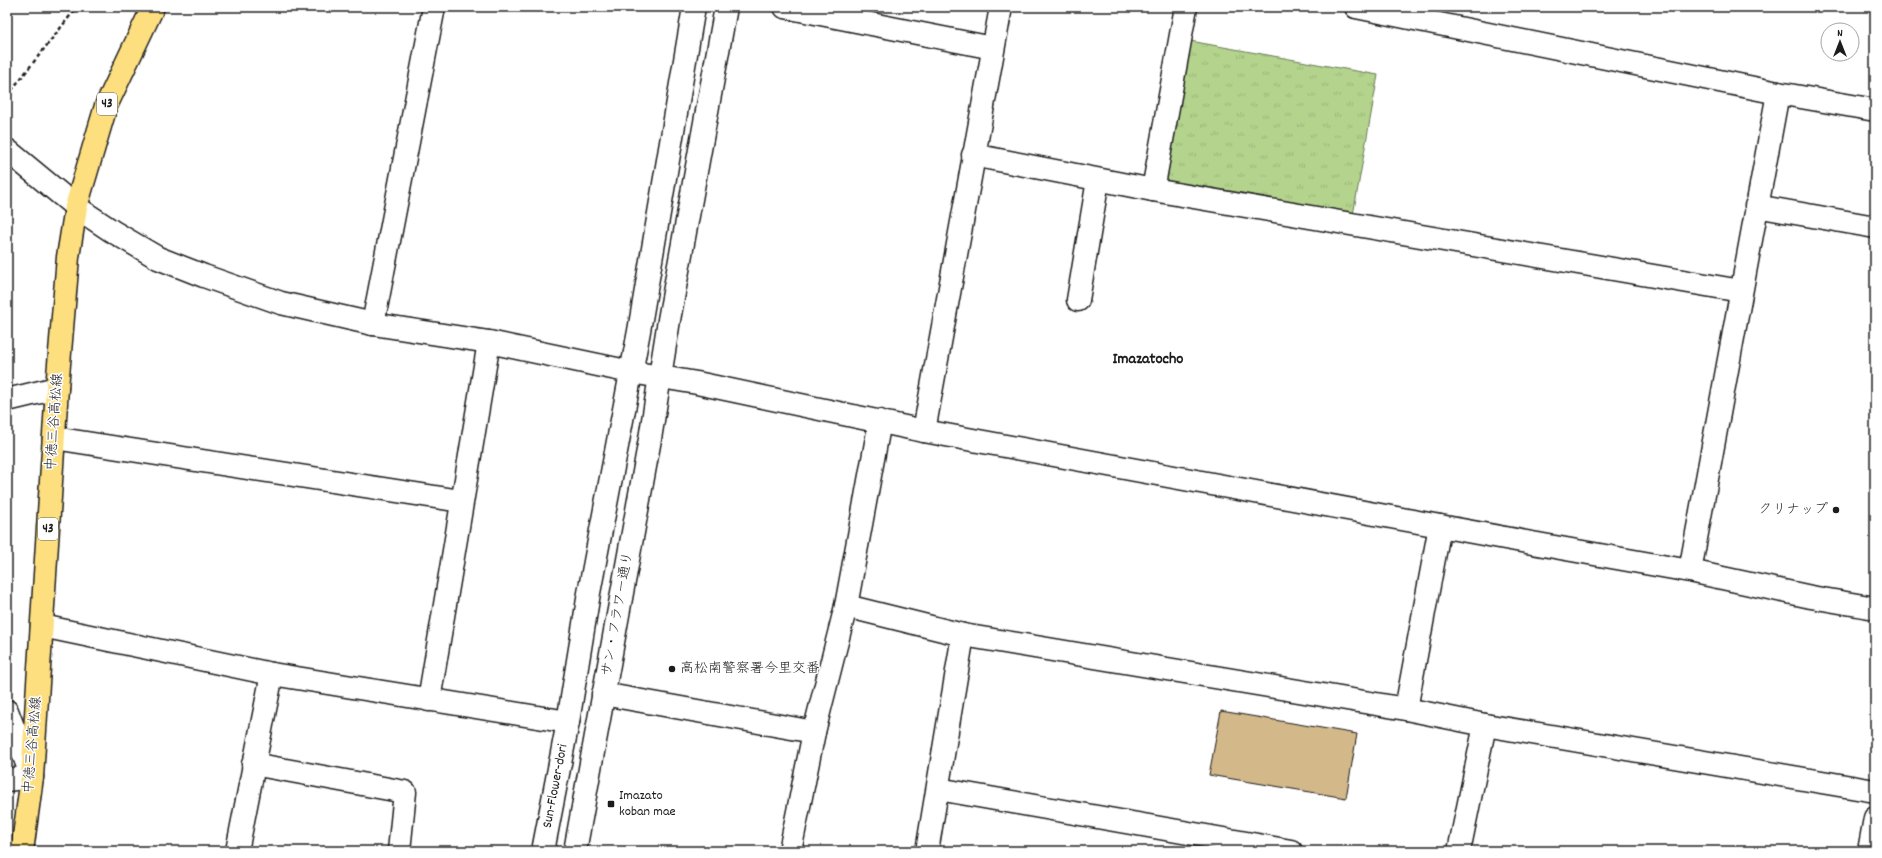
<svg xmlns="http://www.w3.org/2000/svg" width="1882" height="858" viewBox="0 0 1882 858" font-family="Dekko,'Klee One',sans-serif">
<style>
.park{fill:url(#park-tufts);stroke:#687854}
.building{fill:#d3b889;stroke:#1c1c1c}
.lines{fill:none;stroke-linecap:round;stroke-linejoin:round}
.minor-casing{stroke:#1c1c1c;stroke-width:25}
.tertiary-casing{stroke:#1c1c1c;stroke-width:25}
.primary-casing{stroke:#1c1c1c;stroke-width:25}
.path{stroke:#1c1c1c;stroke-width:2.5;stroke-dasharray:4 3;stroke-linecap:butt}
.minor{stroke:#fff;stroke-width:22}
.tertiary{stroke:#fff;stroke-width:22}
.primary{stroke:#fddf80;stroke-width:22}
.poi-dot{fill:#1c1c1c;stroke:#fff;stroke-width:1.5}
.labels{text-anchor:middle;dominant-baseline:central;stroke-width:3;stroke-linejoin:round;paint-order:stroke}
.shield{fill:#fff;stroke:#606060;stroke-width:1}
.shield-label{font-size:13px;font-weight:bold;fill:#1c1c1c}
.street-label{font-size:14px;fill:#1c1c1c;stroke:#fff}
.poi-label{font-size:14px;fill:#1c1c1c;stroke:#fff;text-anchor:start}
.quarter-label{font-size:16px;font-weight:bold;fill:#1c1c1c;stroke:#fff}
</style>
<defs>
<pattern id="park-tufts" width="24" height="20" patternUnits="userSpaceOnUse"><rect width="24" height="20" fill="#b4d48d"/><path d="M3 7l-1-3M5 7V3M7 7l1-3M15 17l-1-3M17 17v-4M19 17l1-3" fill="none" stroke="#9ab579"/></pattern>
</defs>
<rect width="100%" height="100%" fill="#fff"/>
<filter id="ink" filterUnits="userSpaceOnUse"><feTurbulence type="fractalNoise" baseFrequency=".025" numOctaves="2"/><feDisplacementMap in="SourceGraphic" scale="8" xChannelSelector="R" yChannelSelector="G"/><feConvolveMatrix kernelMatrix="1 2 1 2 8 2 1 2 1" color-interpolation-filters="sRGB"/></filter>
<g filter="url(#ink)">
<!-- park -->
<path class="park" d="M1190,41L1378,75L1353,215L1164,181Z"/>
<!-- building -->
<path class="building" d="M1221,711L1357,734L1346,798L1209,775Z"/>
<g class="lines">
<!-- minor casing -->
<g class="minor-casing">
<g id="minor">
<path d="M785,7L993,48"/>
<path d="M1356,7L1778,93L1875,110"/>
<path d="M7,150L76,207"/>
<path d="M973,155L1153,190L1741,291"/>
<path d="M1153,190L1186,7"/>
<path d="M1756,206L1875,227"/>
<path d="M1078,300L1098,180"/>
<path d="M373,324L434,7"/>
<path d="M7,400L57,388"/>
<path d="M924,431L1001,7"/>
<path d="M54,438L461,501"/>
<path d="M1690,571L1778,93"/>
<path d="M846,606L963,635L1406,709L1485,725L1875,791"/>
<path d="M42,626L272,674L568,722"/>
<path d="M603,694L814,732"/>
<path d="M429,700L489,342"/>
<path d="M1406,709L1440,526"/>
<path d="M7,711L32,777L7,780"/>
<path d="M253,764L405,792L399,851"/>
<path d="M938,789L1291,851"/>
<path d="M237,851L272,674"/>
<path d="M790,851L814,732L846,606L880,421"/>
<path d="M927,851L963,635"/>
<path d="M1459,851L1485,725"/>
</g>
</g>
<!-- tertiary casing -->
<g class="tertiary-casing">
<g id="tertiary">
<path d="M76,207L112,231L158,258L204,276L281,303L373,324L489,342L631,372L697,383L924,431L1532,543L1690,571L1811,597L1875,608"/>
<path id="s1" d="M543,851L568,722L589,593L639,331L694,7"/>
<path d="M575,851L650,439L669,320L726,7"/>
<path d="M1869,851L1875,818"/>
</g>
</g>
<!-- primary casing -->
<g class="primary-casing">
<path id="primary" d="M22,851L32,777L57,388L68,257L76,207L106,106L153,7"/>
</g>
<!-- path -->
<path class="path" d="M7,96L77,7"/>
<!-- minor -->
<use href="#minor" class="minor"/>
<!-- tertiary -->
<use href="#tertiary" class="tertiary"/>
<!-- primary -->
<use href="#primary" class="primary"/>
</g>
</g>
<!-- markers -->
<g class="poi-dot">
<circle cx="1836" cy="510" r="4"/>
<circle cx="672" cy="669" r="4"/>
<rect x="607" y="800" width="8" height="8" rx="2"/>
</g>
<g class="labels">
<!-- shield labels -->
<g class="shield">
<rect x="97" y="93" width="20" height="22" rx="3"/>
<rect x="38" y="518" width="20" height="22" rx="3"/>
</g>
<g class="shield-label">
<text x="107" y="104">43</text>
<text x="48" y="529">43</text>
</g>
<!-- street labels -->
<g class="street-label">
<text transform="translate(55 422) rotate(-86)">中徳三谷高松線</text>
<text transform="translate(618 614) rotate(-80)">サン・フラワー通り</text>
<text transform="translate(33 745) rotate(-85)">中徳三谷高松線</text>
<text stroke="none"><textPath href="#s1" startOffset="66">Sun-Flower-dori</textPath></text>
</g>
<!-- poi labels -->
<g class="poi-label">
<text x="1828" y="510" text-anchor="end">クリナップ</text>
<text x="680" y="669">高松南警察署今里交番</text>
<text x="619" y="796">Imazato<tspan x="619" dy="16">koban mae</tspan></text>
</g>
<!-- quarter labels -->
<g class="quarter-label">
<text x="1148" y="359">Imazatocho</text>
</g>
</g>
<!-- margin -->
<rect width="1882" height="858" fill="none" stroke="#fff" stroke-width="24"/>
<rect x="12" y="12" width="1858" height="834" fill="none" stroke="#1c1c1c" stroke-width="1.5" filter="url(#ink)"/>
<!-- north arrow -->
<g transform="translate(1840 42)"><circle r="19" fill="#ffffff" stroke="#a4a4a4"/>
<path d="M0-3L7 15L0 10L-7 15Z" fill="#1c1c1c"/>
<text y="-6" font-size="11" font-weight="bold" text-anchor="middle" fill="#1c1c1c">N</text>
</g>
</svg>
